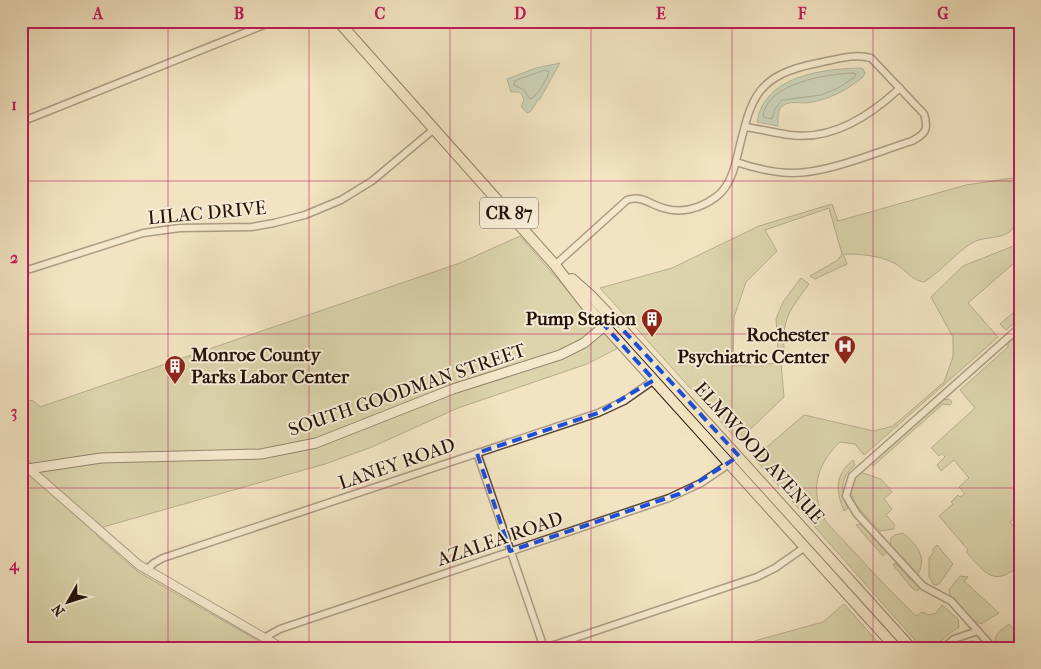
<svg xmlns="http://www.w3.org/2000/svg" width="1041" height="669" viewBox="0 0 1041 669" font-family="'IM FELL French Canon',serif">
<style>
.green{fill:#bfc290;stroke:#726a4e}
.water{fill:#9cbfac;stroke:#6c7a6c}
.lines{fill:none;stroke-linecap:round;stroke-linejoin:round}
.shore{stroke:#60685c;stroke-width:1}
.minor-casing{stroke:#584639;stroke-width:9}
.tertiary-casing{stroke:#584639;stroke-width:10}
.secondary-casing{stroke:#24120b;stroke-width:11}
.primary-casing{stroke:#24120b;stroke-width:12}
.minor{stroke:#f7edd7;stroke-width:6}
.tertiary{stroke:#f7edd7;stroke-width:8}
.secondary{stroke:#f7edd7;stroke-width:9}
.primary{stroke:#f2e4c2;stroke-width:10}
.marked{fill:none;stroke:#1d4ed8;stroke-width:4;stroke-dasharray:10 6;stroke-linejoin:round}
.grid{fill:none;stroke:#c2185b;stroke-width:1;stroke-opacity:0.55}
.labels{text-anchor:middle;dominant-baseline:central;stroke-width:4;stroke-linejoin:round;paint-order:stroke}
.shield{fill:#f7edd7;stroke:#635448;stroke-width:1}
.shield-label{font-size:18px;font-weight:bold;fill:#24120b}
.street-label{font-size:19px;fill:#24120b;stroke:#f7edd7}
.poi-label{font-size:19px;font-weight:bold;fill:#24120b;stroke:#f7edd7;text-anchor:end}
.neatline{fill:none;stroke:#c2185b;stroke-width:2}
.grid-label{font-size:16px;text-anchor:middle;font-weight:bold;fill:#c2185b}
</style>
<rect width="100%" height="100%" fill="#f2e4c2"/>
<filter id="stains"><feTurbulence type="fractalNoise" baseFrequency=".004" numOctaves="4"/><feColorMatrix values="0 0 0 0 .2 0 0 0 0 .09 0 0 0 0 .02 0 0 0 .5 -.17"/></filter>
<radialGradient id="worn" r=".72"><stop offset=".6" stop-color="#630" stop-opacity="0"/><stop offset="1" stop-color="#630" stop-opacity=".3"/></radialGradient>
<!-- green -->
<g class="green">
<path d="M1020,177C1020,194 1025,225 1006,234C996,239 981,237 972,243C955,253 942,271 924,282C910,280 906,269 894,263C878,255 860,254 843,254L847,264L815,279L810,276L838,260L842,254L829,208L765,230L777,251L746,282L734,317L733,366L781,363L784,397L738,441L600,288L672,268L759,226L832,204L838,221L966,185Z"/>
<path d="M520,236L618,348L587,364L458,408L372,447L325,464L103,527L96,535L126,562L140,573L271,648H21V475L40,471L21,454V404L32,400L40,407L460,263Z"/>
<path d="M1020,240V258L968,303L998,337L864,455L855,444L840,442C819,462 810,486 822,514C826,524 837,533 844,541C867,566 891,592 916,616L922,612L929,615L936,613L942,605L958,619L959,627L950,633L933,648H922L754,458L804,415L874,431L893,426L944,382L953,357V337L931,297L963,266L1016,245Z"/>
<path d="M801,278L809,284C791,309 782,317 784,350H778L776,319L783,302Z"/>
<path d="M1020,307V318L1006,330L1000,324Z"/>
<path d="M1020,331V513L1010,522L1020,534V539L1016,543L1020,547V565C993,588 986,573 966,552L968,550L939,516L953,504L951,502L958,495L960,497L965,494L959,487L969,478L954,460L941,471L937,465L945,457L942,453L939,456L931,448L975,408L960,390L1008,347V341Z"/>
<path d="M949,399L952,402L950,405L943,404L873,466L871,463L943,400Z"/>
<path d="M853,460L855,465C840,477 840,492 848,508L844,511C836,491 834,476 853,460Z"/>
<path d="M860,472L881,479L892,492L884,499L892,509L886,515L894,524V529L880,531C865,514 837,494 860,472Z"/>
<path d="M862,524L887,552L883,556L856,525Z"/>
<path d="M903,533C917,545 928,557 917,576L890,545L891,538L895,535Z"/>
<path d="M937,545L953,564L939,584L934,585L929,577V558L933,553V549Z"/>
<path d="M895,563L909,578L920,587L917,591L912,588L893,565Z"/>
<path d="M960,576L968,577L964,581L999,613L981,624L973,620L950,595L949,590Z"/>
<path d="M844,604L883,648H729L823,622Z"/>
<path d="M1009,624L1020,637V648H997C991,636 1000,631 1009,624Z"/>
<path d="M970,641L979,642L984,648H962Z"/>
</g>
<!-- water -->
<g class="water">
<path d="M560,63L540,99L538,100L531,111L527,113L521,106C525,101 524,96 519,92H511L507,79L536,68Z"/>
<path d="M860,68L863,69L865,73L863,77C847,90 829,100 807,103C800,103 790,101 784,105C777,109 778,119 778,126L757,122C764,76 822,69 860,68Z"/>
</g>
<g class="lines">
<!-- shore -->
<g class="shore">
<path d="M546,70L549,72C546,82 539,91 532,99L529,98L524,90L514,85L515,81Z"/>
<path d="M853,73L856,74L855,77L838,88L821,95L782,100L775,109L772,119L763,117C766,83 827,74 853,73Z"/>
</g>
<!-- minor casing -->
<g class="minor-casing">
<g id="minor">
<path d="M21,122L274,21"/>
<path d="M745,127C760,129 775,133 790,135C833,141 871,115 900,88"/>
<path d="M555,265L627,200C642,195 649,204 663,208C682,214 701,208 716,197C728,188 733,174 736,161C751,102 751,76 818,63C835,60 854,53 871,58L924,114C929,130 925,134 912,141C877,152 828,173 793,173C773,173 754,168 736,162"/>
<path d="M21,272L143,233L180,228L252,227L274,223L305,215L341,200L372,181L434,129"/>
<path d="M477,453L544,648"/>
<path d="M146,570L154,563L163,558L598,413L624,401L654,380"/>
<path d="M264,638L280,629L669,498L701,483L732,462"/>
<path d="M545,648L757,577L775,568L805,547"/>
<path d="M943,648L954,639L978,631"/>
<path d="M993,648L951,601L923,586L857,514L846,496L852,476L1020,327"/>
</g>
</g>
<!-- tertiary casing -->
<g class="tertiary-casing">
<path id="tertiary" d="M21,462L139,565L282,648"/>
</g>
<!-- secondary casing -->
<g class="secondary-casing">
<path id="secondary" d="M21,470L101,458L261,454L316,443L453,389L560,355L584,343L613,319"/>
</g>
<!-- primary casing -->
<g class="primary-casing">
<g id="primary">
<path d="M338,21L555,265L585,304L896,648"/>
<path d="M572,279L590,295L613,319L911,648"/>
</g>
</g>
<!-- minor -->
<use href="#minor" class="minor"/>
<!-- tertiary -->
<use href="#tertiary" class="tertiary"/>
<!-- secondary -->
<use href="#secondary" class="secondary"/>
<!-- primary -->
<use href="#primary" class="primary"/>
</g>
<!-- marked area -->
<path d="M0 0H1041V669H0ZM613,319L739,456L679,494L510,551L477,453L598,413L654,380L605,326Z" fill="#f2e4c2" fill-opacity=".55" fill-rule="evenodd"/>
<path class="marked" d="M613,319L739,456L679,494L510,551L477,453L598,413L654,380L605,326Z"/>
<!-- grid -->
<path class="grid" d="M168,21V648M309,21V648M450,21V648M591,21V648M732,21V648M873,21V648M21,181H1020M21,334H1020M21,488H1020"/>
<!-- icons -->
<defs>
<g id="building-pin" transform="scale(1.125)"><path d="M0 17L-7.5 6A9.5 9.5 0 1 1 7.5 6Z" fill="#8f2418" stroke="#f7edd7"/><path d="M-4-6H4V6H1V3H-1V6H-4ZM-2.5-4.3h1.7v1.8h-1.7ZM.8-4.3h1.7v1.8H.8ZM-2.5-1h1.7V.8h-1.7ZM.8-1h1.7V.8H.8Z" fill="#fff"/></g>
<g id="hospital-pin" transform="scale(1.125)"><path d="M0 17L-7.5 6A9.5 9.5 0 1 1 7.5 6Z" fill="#8f2418" stroke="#f7edd7"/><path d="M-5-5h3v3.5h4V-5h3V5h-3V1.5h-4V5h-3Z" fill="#fff"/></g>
</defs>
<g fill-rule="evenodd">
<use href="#building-pin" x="652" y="319"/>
<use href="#hospital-pin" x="845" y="346"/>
<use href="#building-pin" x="175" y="366"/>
</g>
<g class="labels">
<!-- shield labels -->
<rect class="shield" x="480" y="197.5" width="58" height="31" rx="4"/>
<g class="shield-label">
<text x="509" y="213">CR 87</text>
</g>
<!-- street labels -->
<g class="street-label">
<text transform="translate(207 213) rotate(-5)">LILAC DRIVE</text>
<text transform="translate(407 390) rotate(-19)">SOUTH GOODMAN STREET</text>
<text transform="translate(759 453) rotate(48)">ELMWOOD AVENUE</text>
<text transform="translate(397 464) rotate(-19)">LANEY ROAD</text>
<text transform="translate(500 539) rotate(-19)">AZALEA ROAD</text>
</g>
<!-- poi labels -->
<g class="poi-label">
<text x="636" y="319">Pump Station</text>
<text x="829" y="335">Rochester<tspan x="829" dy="22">Psychiatric Center</tspan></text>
<text x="191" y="355" text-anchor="start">Monroe County<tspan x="191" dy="22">Parks Labor Center</tspan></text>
</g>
</g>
<!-- margin -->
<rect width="1041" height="669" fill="none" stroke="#f2e4c2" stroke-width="55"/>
<!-- north arrow -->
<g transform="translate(68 602) rotate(231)" stroke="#f7edd7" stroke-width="4" paint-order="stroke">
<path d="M0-4L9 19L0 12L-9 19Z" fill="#24120b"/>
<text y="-8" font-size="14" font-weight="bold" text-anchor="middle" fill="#24120b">N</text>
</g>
<rect x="28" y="28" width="986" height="614" class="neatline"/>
<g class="grid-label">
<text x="98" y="19">A</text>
<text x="239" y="19">B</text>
<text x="380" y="19">C</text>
<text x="520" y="19">D</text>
<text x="661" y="19">E</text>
<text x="802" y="19">F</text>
<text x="943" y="19">G</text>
<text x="14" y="110">1</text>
<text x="14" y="263">2</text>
<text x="14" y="417">3</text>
<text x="14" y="570">4</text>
</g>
<rect width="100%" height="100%" filter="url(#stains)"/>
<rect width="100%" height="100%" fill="url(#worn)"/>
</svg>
